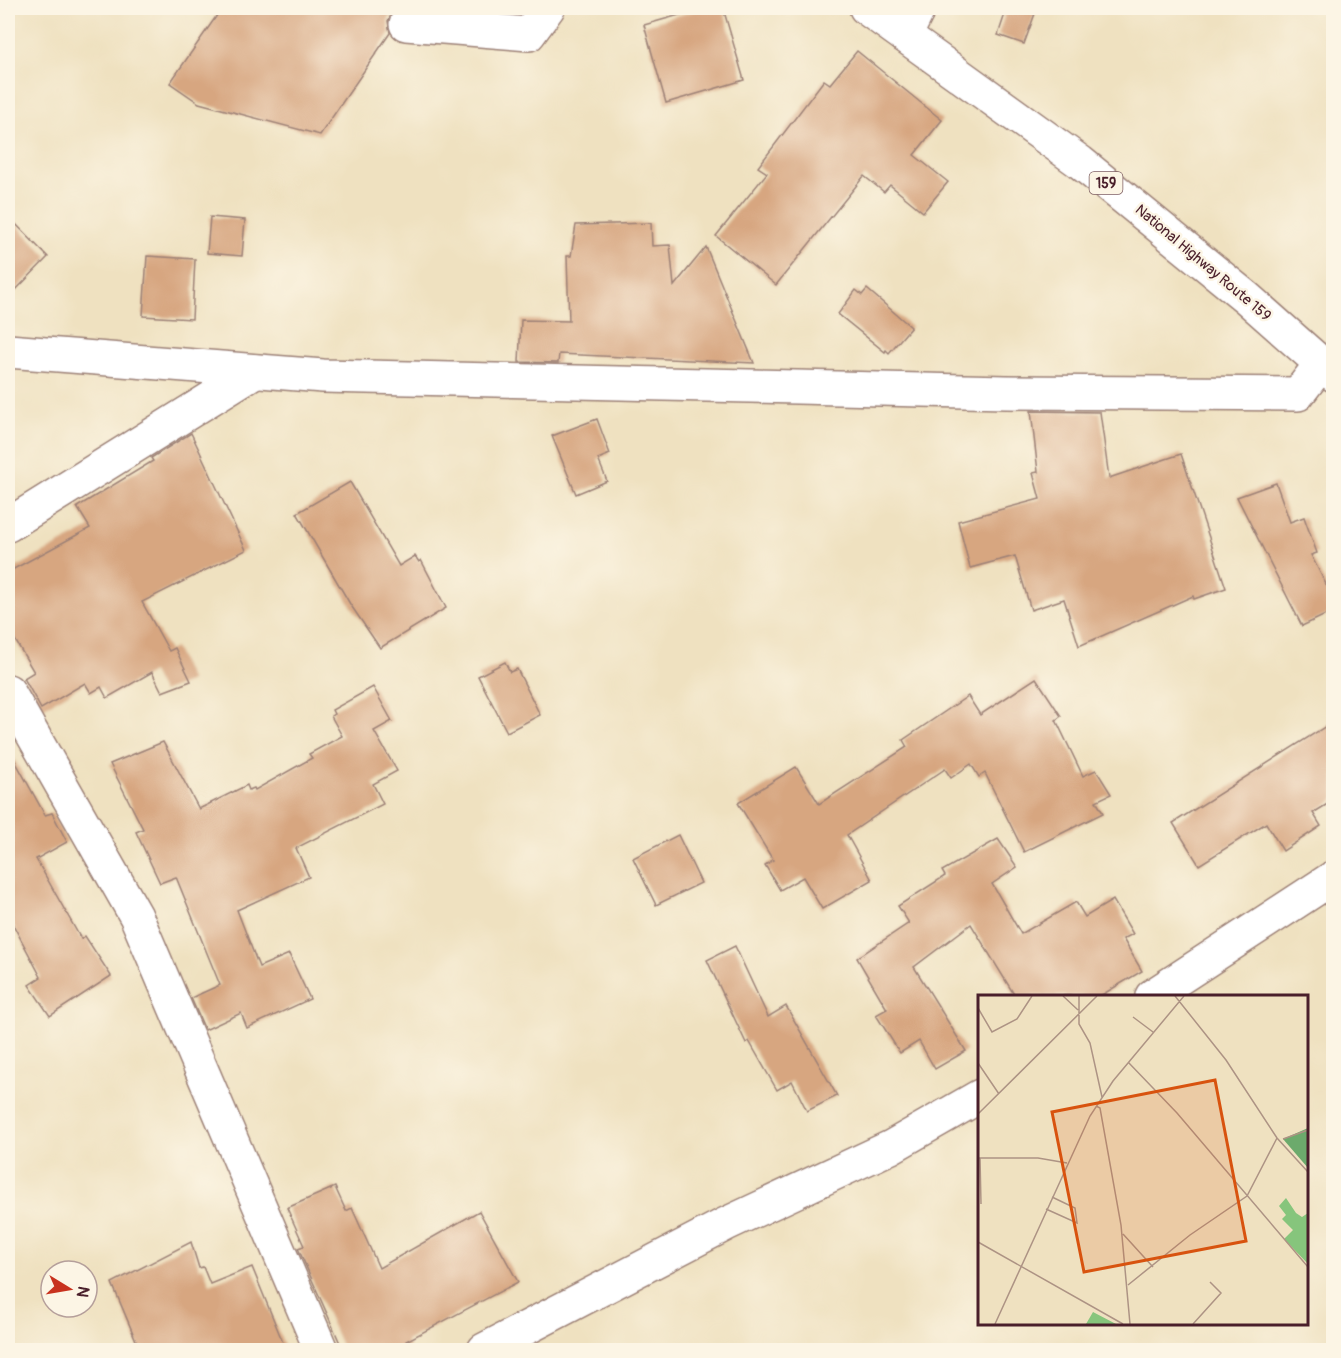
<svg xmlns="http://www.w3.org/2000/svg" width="1341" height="1358" viewBox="0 0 1341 1358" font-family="Pangolin,sans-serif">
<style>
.building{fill:#d7a680}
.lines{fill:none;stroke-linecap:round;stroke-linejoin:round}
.street-casing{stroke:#9c8076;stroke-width:36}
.secondary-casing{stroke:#9c8076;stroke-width:36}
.highway-casing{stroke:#9c8076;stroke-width:36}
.street{stroke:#fff;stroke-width:33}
.secondary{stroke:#fff;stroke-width:33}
.highway{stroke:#fff;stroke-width:33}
.labels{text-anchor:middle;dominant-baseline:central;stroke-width:5;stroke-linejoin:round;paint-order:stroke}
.shield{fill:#fcf5e5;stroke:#7f5f63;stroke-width:1.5}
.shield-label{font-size:14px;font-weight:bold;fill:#4a1f2b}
.street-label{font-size:15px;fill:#4a1f2b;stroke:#fcf5e5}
.inset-road{fill:none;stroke:#ad9384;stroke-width:1.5}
.view{fill:#d8530f;fill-opacity:0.15;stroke:#d8530f;stroke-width:3}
.inset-edge{fill:none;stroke:#4a1f2b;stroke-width:3}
</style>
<rect width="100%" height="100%" fill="#fcf5e5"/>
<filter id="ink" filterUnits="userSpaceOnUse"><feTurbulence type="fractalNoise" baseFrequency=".0167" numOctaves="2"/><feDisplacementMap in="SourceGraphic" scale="12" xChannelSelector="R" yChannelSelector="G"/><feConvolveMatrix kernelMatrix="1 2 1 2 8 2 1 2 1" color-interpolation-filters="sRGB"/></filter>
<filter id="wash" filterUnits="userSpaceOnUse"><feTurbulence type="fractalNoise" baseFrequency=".008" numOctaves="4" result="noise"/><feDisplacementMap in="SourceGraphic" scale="24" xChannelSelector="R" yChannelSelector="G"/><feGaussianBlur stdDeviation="1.35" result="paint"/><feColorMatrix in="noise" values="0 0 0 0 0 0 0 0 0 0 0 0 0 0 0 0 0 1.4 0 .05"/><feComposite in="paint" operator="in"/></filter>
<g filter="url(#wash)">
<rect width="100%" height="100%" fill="#efe1c0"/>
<g id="blocks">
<!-- building -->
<g class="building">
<path d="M222,8H395L388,21L390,33L320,135L199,103L170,83Z"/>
<path d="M704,8H723L744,80L666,103L644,25Z"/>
<path d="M1007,8H1037L1024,44L998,35Z"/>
<path d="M857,51L942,120L914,155L948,182L923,212L890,185L884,192L864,176L776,285L716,236L767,173L758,167L824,80L830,84Z"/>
<path d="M8,216L48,257L8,298Z"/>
<path d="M210,217L245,220L242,256L207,253Z"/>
<path d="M651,223L652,246L670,245L674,286L706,247L754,363L559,354L558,363L519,362L521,320L569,321L567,256H571L576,225Z"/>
<path d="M147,256L195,259L192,319L143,316Z"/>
<path d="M867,289L911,327L889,353L886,350L885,352L838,314L856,290L862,295Z"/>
<path d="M1031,411L1100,412L1109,478L1181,454L1226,588L1194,599L1193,596L1079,646L1064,599L1031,610L1015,556L970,568L958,521L1040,499L1033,473L1038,472Z"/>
<path d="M597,419L610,454L598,459L607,481L576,494L552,436Z"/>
<path d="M191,433L246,550L142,602L169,651L175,648L191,681L162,692L152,672L107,698L101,687L91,693L85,683L41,709L24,678L34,672L8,628V572L90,528L77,507L153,461L151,458Z"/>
<path d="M350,482L399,566L415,556L419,562L421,560L446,608L380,648L350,604L297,513Z"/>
<path d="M1276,483L1290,522L1304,517L1317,553L1311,555L1334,600V611L1302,626L1237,497Z"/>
<path d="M505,662L510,672L517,669L540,715L507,732L478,676Z"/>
<path d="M1036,678L1061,716L1056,720L1083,776L1096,770L1111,794L1096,801L1103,813L1024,852L985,773L979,777L971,764L951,778L945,769L847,835L872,880L822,909L803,877L780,890L765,865L773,860L738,803L796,767L819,804L907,747L903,740L968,696L980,715Z"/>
<path d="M373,687L392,721L374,731L397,771L373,784L383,804L296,848L309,877L237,910L259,967L289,954L310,999L247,1028L241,1013L205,1030L191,998L220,985L176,877L160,883L136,832L143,829L110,764L163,742L199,809L247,785L249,790L254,788L255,790L312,758L309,754L342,736L331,716L334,714L332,710Z"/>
<path d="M1334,721V800L1313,813L1321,826L1283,851L1266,823L1199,865L1173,823Z"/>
<path d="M8,748L45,815L52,813L67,842L36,859L81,939L85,936L111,976L50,1016L29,985L41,977L8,915Z"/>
<path d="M678,835L701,883L656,905L633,858Z"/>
<path d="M998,839L1017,867L992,884L1021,934L1076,902L1085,917L1113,900L1133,934L1123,939L1142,971L1100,996H1015L971,924L914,967L966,1051L935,1069L919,1041L900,1053L876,1015L887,1009L857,958L909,923L898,906L945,876L942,871Z"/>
<path d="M735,946L768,1017L786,1006L837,1096L807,1111L792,1081L777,1090L749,1041L746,1043L707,960Z"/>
<path d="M335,1187L346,1211L352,1208L379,1268L479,1211L518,1282L406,1341L410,1350H343L298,1248L304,1246L287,1208Z"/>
<path d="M191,1242L199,1268L203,1267L210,1284L252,1267L286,1350H140L112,1283Z"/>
</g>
</g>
</g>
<g filter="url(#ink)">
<use href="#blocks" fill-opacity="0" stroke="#9c8076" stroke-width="1.5"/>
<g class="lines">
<!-- street casing -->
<g class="street-casing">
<g id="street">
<path d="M418,8L406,24L529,34L548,8"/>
<path d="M8,351L323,376L1006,392L1298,394L1321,364"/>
<path d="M8,525L255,371"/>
<path d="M8,691L136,916L321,1350"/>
<path d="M1152,996L1334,877"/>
<path d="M484,1350L726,1224L891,1147L980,1096"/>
</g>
</g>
<!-- secondary casing -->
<g class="secondary-casing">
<path id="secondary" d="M905,36L919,8"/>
</g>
<!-- highway casing -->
<g class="highway-casing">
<path id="highway" d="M866,8L1080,162L1247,298L1334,375"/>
</g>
<!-- street -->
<use href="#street" class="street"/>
<!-- secondary -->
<use href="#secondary" class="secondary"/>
<!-- highway -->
<use href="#highway" class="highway"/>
</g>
</g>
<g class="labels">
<!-- shield labels -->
<rect class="shield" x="1089.5" y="172" width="33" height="22" rx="4.5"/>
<g class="shield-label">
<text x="1106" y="183">159</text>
</g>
<!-- street labels -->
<g class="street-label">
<text transform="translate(1203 263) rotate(40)">National Highway Route 159</text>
</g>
</g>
<!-- overview -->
<g transform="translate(978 995)">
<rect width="330" height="330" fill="#efe1c0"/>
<path d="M308,203L318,218L324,222L330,218V269L306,244L315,235L304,224L308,220L301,211ZM115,317L138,329H108Z" fill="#86c57c"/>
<path d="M330,133V173L305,144Z" fill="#6caa6c"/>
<path class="inset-road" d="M85,1L100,15M101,1V29L112,48L124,102M197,1L248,65L299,143L330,177M0,13L14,37L39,24L54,1M155,22L175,37M150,67L199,118L330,272M0,68L21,99M118,111L122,113L143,230L152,329M0,119L119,1M305,144L330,135M0,163H60L89,168M2,163L3,209M68,214L99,228L97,213L74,202M145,239L175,272M0,247L145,329M150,290L212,240L269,201L299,143M17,329L112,121L135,86L206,1M215,329L243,298L232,287"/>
<path class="view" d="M237,85L268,246L106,277L74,117Z"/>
<rect width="330" height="330" class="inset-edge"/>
</g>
<!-- margin -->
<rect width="1341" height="1358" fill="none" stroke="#fcf5e5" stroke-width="30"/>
<!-- north arrow -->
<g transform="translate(69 1289) rotate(101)"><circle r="28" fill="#fcf5e5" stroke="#b59f9b" stroke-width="1.5"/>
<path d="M0-4.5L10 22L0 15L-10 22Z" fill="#c8321e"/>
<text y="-9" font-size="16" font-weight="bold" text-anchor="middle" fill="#4a1f2b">N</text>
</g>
</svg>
